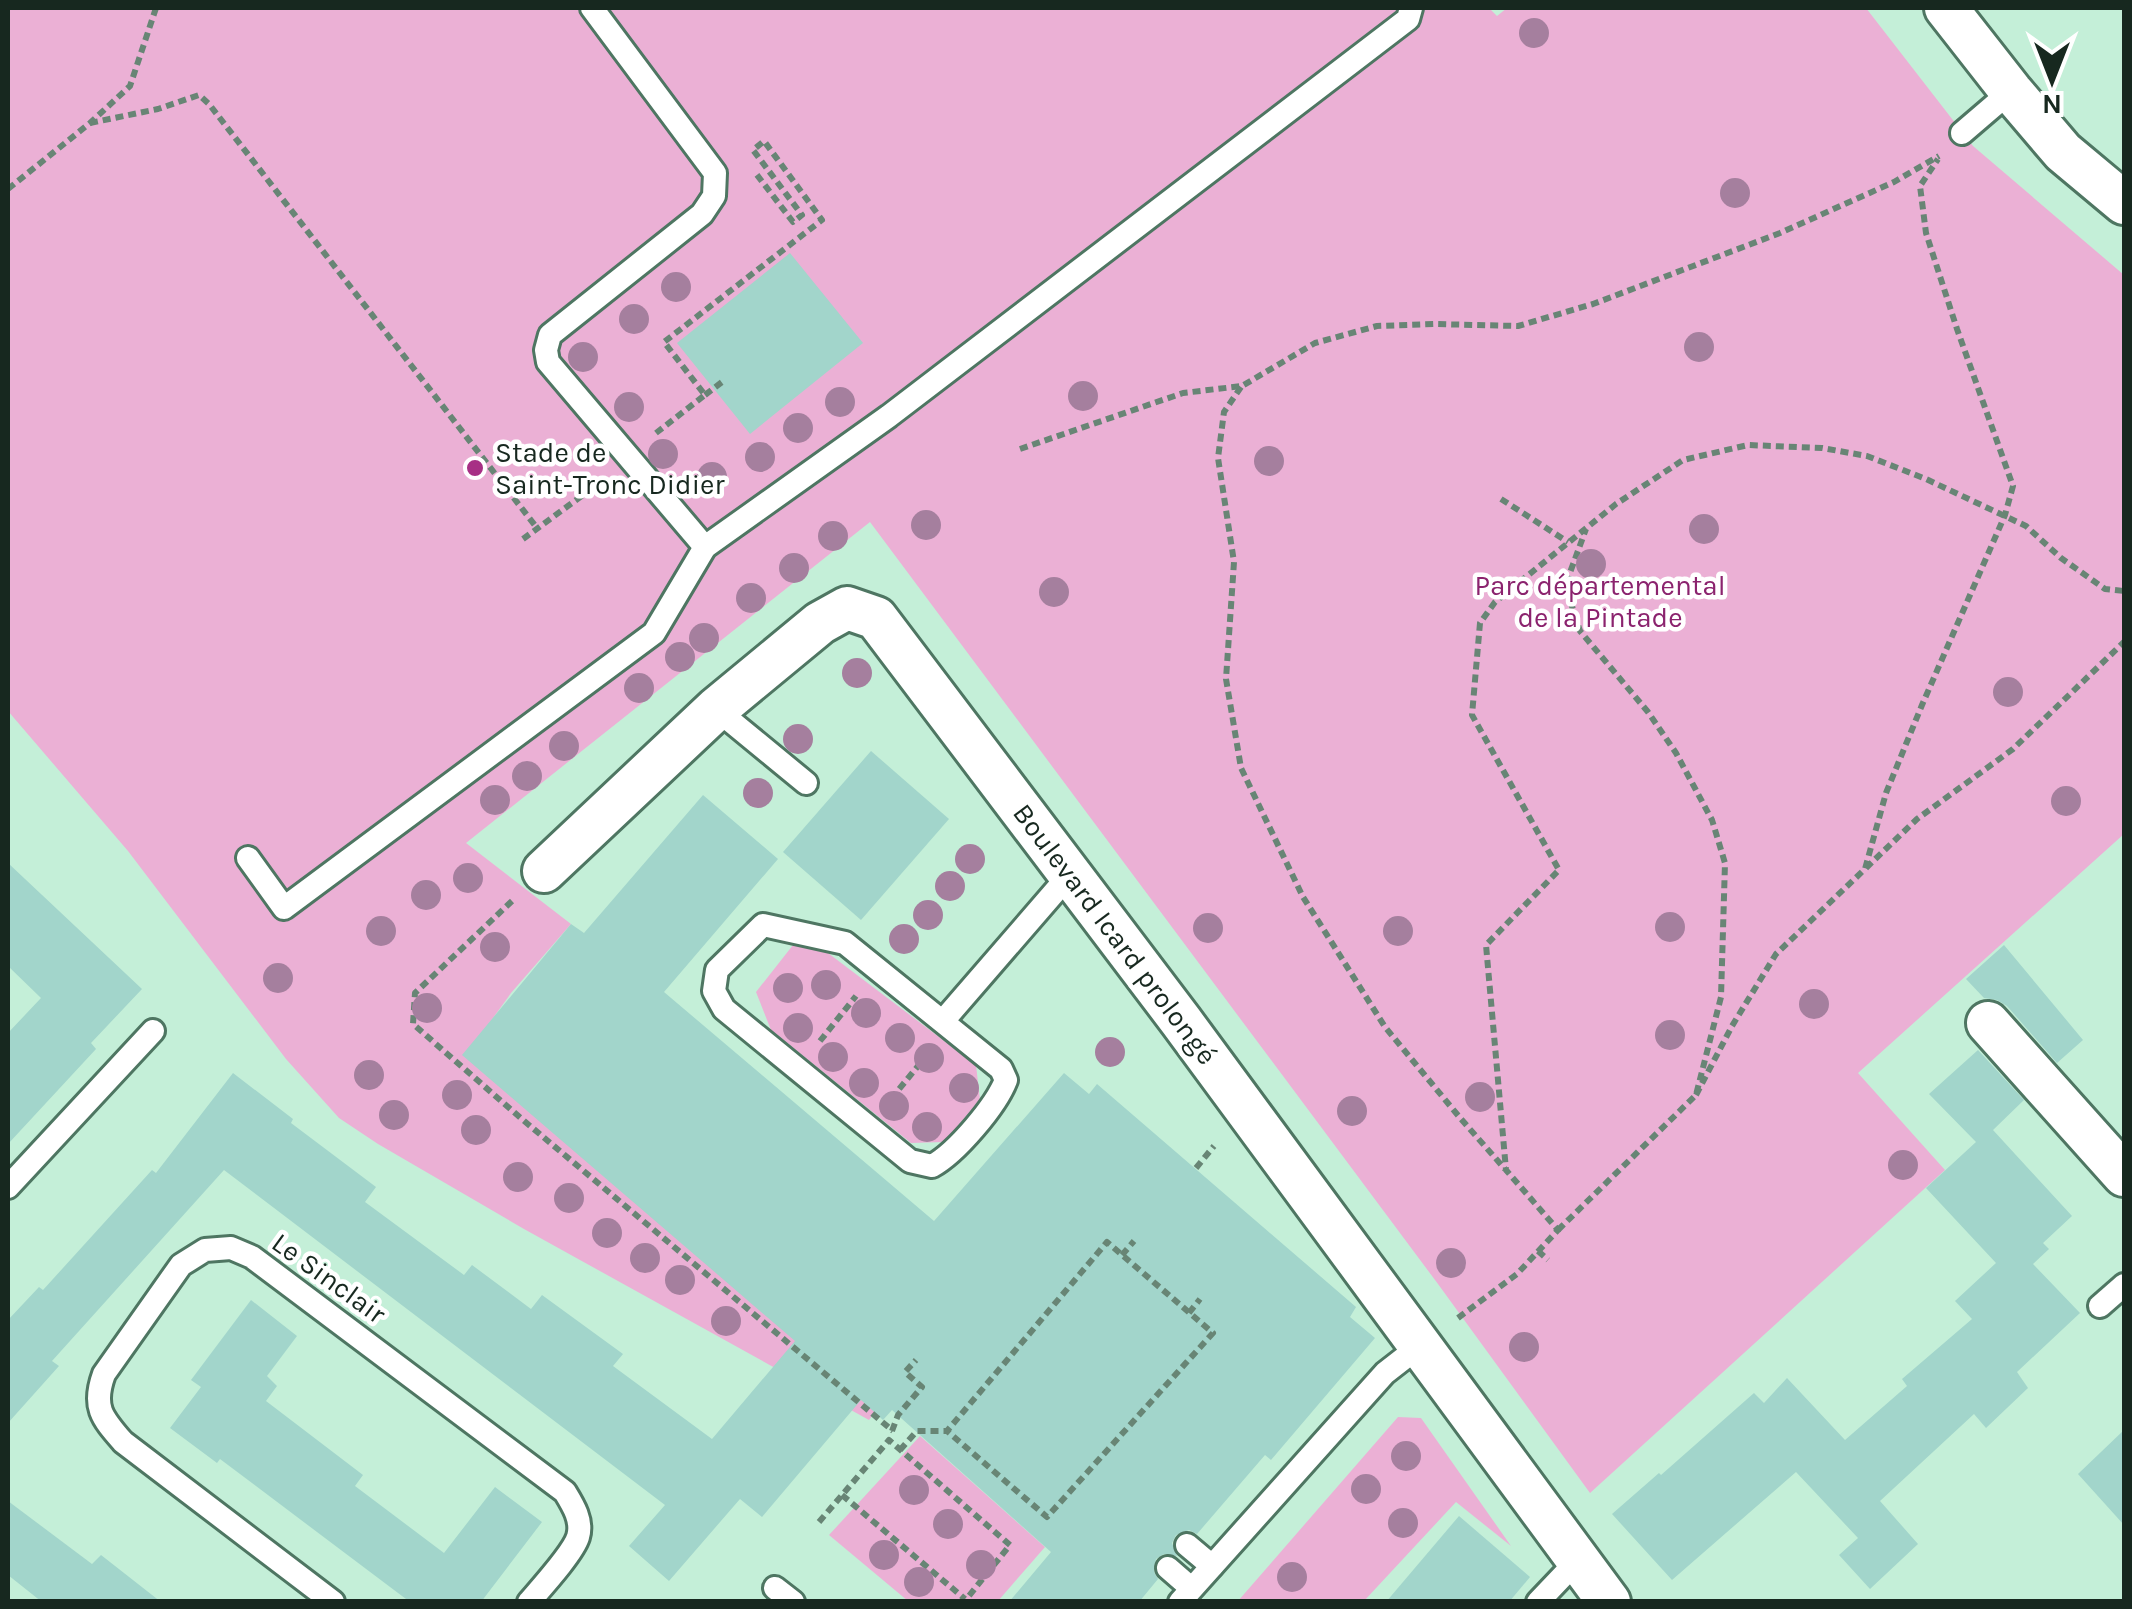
<svg xmlns="http://www.w3.org/2000/svg" width="2132" height="1609" viewBox="0 0 2132 1609" font-family="Karla,sans-serif">
<style>
.green{fill:#ebb0d5}
.building{fill:#a2d5cb}
.lines{fill:none;stroke-linecap:round;stroke-linejoin:round}
.service-casing{stroke:#4e7662;stroke-width:28}
.minor-casing{stroke:#4e7662;stroke-width:48}
.path{stroke:#688575;stroke-width:6;stroke-dasharray:8 5;stroke-linecap:butt}
.service{stroke:#fff;stroke-width:22}
.minor{stroke:#fff;stroke-width:42}
.tree{fill:#a57f9e}
.poi-dot{fill:#a72f85;stroke:#fff;stroke-width:4}
.labels{text-anchor:middle;dominant-baseline:central;stroke-width:9;stroke-linejoin:round;paint-order:stroke}
.poi-label{font-size:28px;fill:#17281f;stroke:#fff;text-anchor:start}
.park-label{font-size:28px;fill:#8b236e;stroke:#fff}
.street-label{font-size:28px;fill:#17281f;stroke:#fff}
</style>
<rect width="100%" height="100%" fill="#c4efd8"/>
<!-- green -->
<g class="green">
<path d="M8,8H1489L1497,16L1507,8H1866L1973,146L2124,275V834L1858,1073L1945,1170L1590,1493L1438,1284L870,522L466,843L571,924L511,993L488,1025L814,1357L875,1412L869,1420L524,1229L378,1144L339,1118L286,1059L128,851L8,711Z"/>
<path d="M793,945L828,953L976,1065L980,1100L944,1142L911,1143L771,1030L756,992Z"/>
<path d="M1398,1417L1421,1418L1511,1546L1456,1502L1364,1601H1238Z"/>
<path d="M920,1436L1045,1547L998,1601H908L829,1535Z"/>
</g>
<!-- building -->
<g class="building">
<path d="M790,253L863,343L750,434L677,343Z"/>
<path d="M871,751L949,819L861,920L783,852Z"/>
<path d="M703,795L778,859L664,992L934,1221L1064,1073L1089,1094L1097,1084L1356,1307L1350,1317L1375,1338L1271,1460L1265,1455L1197,1534L1189,1530L1176,1535L1172,1543L1177,1556L1164,1554L1156,1559L1154,1572L1158,1579L1139,1602H1009L1051,1552L892,1410L883,1420L861,1400L762,1517L740,1499L669,1581L629,1546L665,1505L224,1170L52,1361L59,1366L8,1423V1320L39,1287L43,1290L152,1170L156,1173L233,1073L293,1119L291,1123L376,1187L365,1202L464,1275L472,1265L531,1309L542,1295L623,1354L613,1366L712,1439L795,1341L462,1055L571,924L584,933Z"/>
<path d="M8,863L142,989L91,1043L96,1049L8,1144V1033L41,998L8,966Z"/>
<path d="M2004,945L2083,1040L2057,1063L2007,1006L1997,1000L1984,998L1966,979Z"/>
<path d="M1978,1050L2024,1100L1993,1130L2072,1216L2043,1243L2049,1249L2033,1264L2080,1313L2017,1372L2028,1388L1986,1428L1974,1414L1880,1501L1918,1544L1870,1589L1839,1555L1858,1538L1796,1472L1672,1580L1612,1514L1659,1473L1661,1475L1754,1393L1764,1403L1787,1378L1845,1440L1907,1386L1902,1379L1972,1319L1955,1301L1996,1263L1926,1188L1976,1142L1929,1094Z"/>
<path d="M251,1300L297,1336L267,1376L277,1386L266,1401L363,1475L355,1486L444,1553L495,1487L542,1522L481,1602H410L220,1459L217,1463L170,1428L201,1387L191,1380Z"/>
<path d="M2124,1430V1525L2078,1474Z"/>
<path d="M8,1501L92,1564L101,1555L161,1602H42L8,1575Z"/>
<path d="M1459,1516L1530,1577L1509,1602H1386Z"/>
</g>
<g class="lines">
<!-- service casing -->
<g class="service-casing">
<g id="service">
<path d="M592,8L715,173L714,196L702,214L550,335L546,350L548,362L705,547"/>
<path d="M1962,133L2011,91"/>
<path d="M716,709L806,783"/>
<path d="M248,858L284,908L654,633L705,547L889,416L1408,19L1411,8"/>
<path d="M763,925L845,943L1001,1069L1006,1080C996,1106 956,1153 932,1166L910,1161L724,1009L714,991L717,970Z"/>
<path d="M943,1021L1071,873"/>
<path d="M8,1187L153,1031"/>
<path d="M2100,1306L2124,1285"/>
<path d="M1187,1545L1212,1566"/>
<path d="M1168,1568L1191,1588"/>
<path d="M775,1588L793,1602"/>
<path d="M333,1602L123,1442C102,1418 92,1407 104,1374L181,1265L205,1250L231,1248L252,1257L565,1492C573,1505 583,1521 578,1537C573,1553 541,1588 529,1602"/>
<path d="M1180,1602L1385,1373L1421,1345"/>
<path d="M1538,1602L1577,1561"/>
</g>
</g>
<!-- minor casing -->
<g class="minor-casing">
<g id="minor">
<path d="M1946,8L2011,91L2063,152L2124,203"/>
<path d="M544,871L716,709L820,623L847,608L876,618L1181,1021L1609,1602"/>
<path d="M1988,1023L2124,1175"/>
</g>
</g>
<!-- path -->
<g class="path">
<path d="M90,123L158,109L199,95L209,104L537,528"/>
<path d="M8,189L90,123L130,86L156,8"/>
<path d="M1241,387L1224,412L1218,458L1234,562L1226,679L1241,768L1303,897L1385,1027L1461,1119L1505,1169"/>
<path d="M705,395L722,382"/>
<path d="M656,433L705,395L664,342L822,220L764,141L753,150L802,215L793,222L754,171"/>
<path d="M1020,449L1183,393L1242,386L1315,343L1377,326L1435,324L1518,326L1593,304L1780,233L1894,182L1939,156"/>
<path d="M1501,499L1568,542"/>
<path d="M523,539L602,481"/>
<path d="M1866,868L1917,819L2013,749L2124,642"/>
<path d="M512,901L415,993L413,1024L523,1120L893,1431"/>
<path d="M820,1041L856,996"/>
<path d="M1696,1095L1732,1026L1776,954L1865,869L1886,793L1922,705L2005,515L2013,486L1957,329L1926,233L1920,186L1938,159"/>
<path d="M891,1099L927,1055"/>
<path d="M1196,1168L1214,1146"/>
<path d="M1558,1230L1696,1095L1721,997L1725,863L1712,820L1676,753L1648,712L1580,631L1569,597L1568,578L1586,529"/>
<path d="M1538,1251L1548,1260"/>
<path d="M1122,1255L1134,1241"/>
<path d="M1189,1313L1200,1299"/>
<path d="M1458,1318L1517,1274L1558,1230L1506,1170L1486,945L1559,870L1472,715L1480,623L1495,602L1616,504L1683,460L1748,445L1822,448L1867,456L1926,479L2026,526L2061,558L2105,589L2124,591"/>
<path d="M892,1431L898,1415L922,1387L905,1372L916,1360"/>
<path d="M900,1450L917,1431H947L1107,1242L1213,1333L1047,1517L947,1431"/>
<path d="M842,1495L965,1599"/>
<path d="M819,1522L889,1440L1010,1545L964,1602"/>
</g>
<!-- service -->
<use href="#service" class="service"/>
<!-- minor -->
<use href="#minor" class="minor"/>
</g>
<!-- trees -->
<g class="tree">
<circle cx="1534" cy="33" r="15"/>
<circle cx="1735" cy="193" r="15"/>
<circle cx="676" cy="287" r="15"/>
<circle cx="634" cy="319" r="15"/>
<circle cx="1699" cy="347" r="15"/>
<circle cx="583" cy="357" r="15"/>
<circle cx="1083" cy="396" r="15"/>
<circle cx="840" cy="402" r="15"/>
<circle cx="629" cy="407" r="15"/>
<circle cx="798" cy="428" r="15"/>
<circle cx="663" cy="454" r="15"/>
<circle cx="760" cy="457" r="15"/>
<circle cx="1269" cy="461" r="15"/>
<circle cx="712" cy="477" r="15"/>
<circle cx="926" cy="525" r="15"/>
<circle cx="1704" cy="529" r="15"/>
<circle cx="833" cy="536" r="15"/>
<circle cx="1591" cy="564" r="15"/>
<circle cx="794" cy="568" r="15"/>
<circle cx="1054" cy="592" r="15"/>
<circle cx="751" cy="598" r="15"/>
<circle cx="704" cy="638" r="15"/>
<circle cx="680" cy="657" r="15"/>
<circle cx="857" cy="673" r="15"/>
<circle cx="639" cy="688" r="15"/>
<circle cx="2008" cy="692" r="15"/>
<circle cx="798" cy="739" r="15"/>
<circle cx="564" cy="746" r="15"/>
<circle cx="527" cy="776" r="15"/>
<circle cx="758" cy="793" r="15"/>
<circle cx="495" cy="800" r="15"/>
<circle cx="2066" cy="801" r="15"/>
<circle cx="970" cy="859" r="15"/>
<circle cx="468" cy="878" r="15"/>
<circle cx="950" cy="886" r="15"/>
<circle cx="426" cy="895" r="15"/>
<circle cx="928" cy="915" r="15"/>
<circle cx="1670" cy="927" r="15"/>
<circle cx="1208" cy="928" r="15"/>
<circle cx="381" cy="931" r="15"/>
<circle cx="1398" cy="931" r="15"/>
<circle cx="904" cy="939" r="15"/>
<circle cx="495" cy="947" r="15"/>
<circle cx="278" cy="978" r="15"/>
<circle cx="826" cy="985" r="15"/>
<circle cx="788" cy="988" r="15"/>
<circle cx="1814" cy="1004" r="15"/>
<circle cx="427" cy="1008" r="15"/>
<circle cx="866" cy="1013" r="15"/>
<circle cx="798" cy="1028" r="15"/>
<circle cx="1670" cy="1035" r="15"/>
<circle cx="900" cy="1038" r="15"/>
<circle cx="1110" cy="1052" r="15"/>
<circle cx="833" cy="1057" r="15"/>
<circle cx="929" cy="1058" r="15"/>
<circle cx="369" cy="1075" r="15"/>
<circle cx="864" cy="1083" r="15"/>
<circle cx="964" cy="1088" r="15"/>
<circle cx="457" cy="1095" r="15"/>
<circle cx="1480" cy="1097" r="15"/>
<circle cx="894" cy="1106" r="15"/>
<circle cx="1352" cy="1111" r="15"/>
<circle cx="394" cy="1115" r="15"/>
<circle cx="927" cy="1127" r="15"/>
<circle cx="476" cy="1130" r="15"/>
<circle cx="1903" cy="1165" r="15"/>
<circle cx="518" cy="1177" r="15"/>
<circle cx="569" cy="1198" r="15"/>
<circle cx="607" cy="1233" r="15"/>
<circle cx="645" cy="1258" r="15"/>
<circle cx="1451" cy="1263" r="15"/>
<circle cx="680" cy="1280" r="15"/>
<circle cx="726" cy="1321" r="15"/>
<circle cx="1524" cy="1347" r="15"/>
<circle cx="1406" cy="1456" r="15"/>
<circle cx="1366" cy="1489" r="15"/>
<circle cx="914" cy="1490" r="15"/>
<circle cx="1403" cy="1523" r="15"/>
<circle cx="948" cy="1524" r="15"/>
<circle cx="884" cy="1555" r="15"/>
<circle cx="981" cy="1565" r="15"/>
<circle cx="1292" cy="1577" r="15"/>
<circle cx="919" cy="1582" r="15"/>
</g>
<!-- markers -->
<circle class="poi-dot" cx="475" cy="468" r="10"/>
<g class="labels">
<!-- poi labels -->
<g class="poi-label">
<text x="495" y="452">Stade de<tspan x="495" dy="32">Saint-Tronc Didier</tspan></text>
</g>
<!-- park labels -->
<g class="park-label">
<text x="1600" y="585">Parc départemental<tspan x="1600" dy="32">de la Pintade</tspan></text>
</g>
<!-- street labels -->
<g class="street-label">
<text transform="translate(1115 934) rotate(53)">Boulevard Icard prolongé</text>
<text transform="translate(329 1278) rotate(36)">Le Sinclair</text>
</g>
</g>
<!-- border -->
<rect width="2132" height="1609" fill="none" stroke="#17281f" stroke-width="20"/>
<!-- north arrow -->
<g transform="translate(2052 80) rotate(180)" stroke="#ffffff" stroke-width="8" paint-order="stroke">
<path d="M0-8L18 38L0 25L-18 38Z" fill="#17281f"/>
<text y="-15" font-size="28" font-weight="bold" text-anchor="middle" fill="#17281f">N</text>
</g>
</svg>
